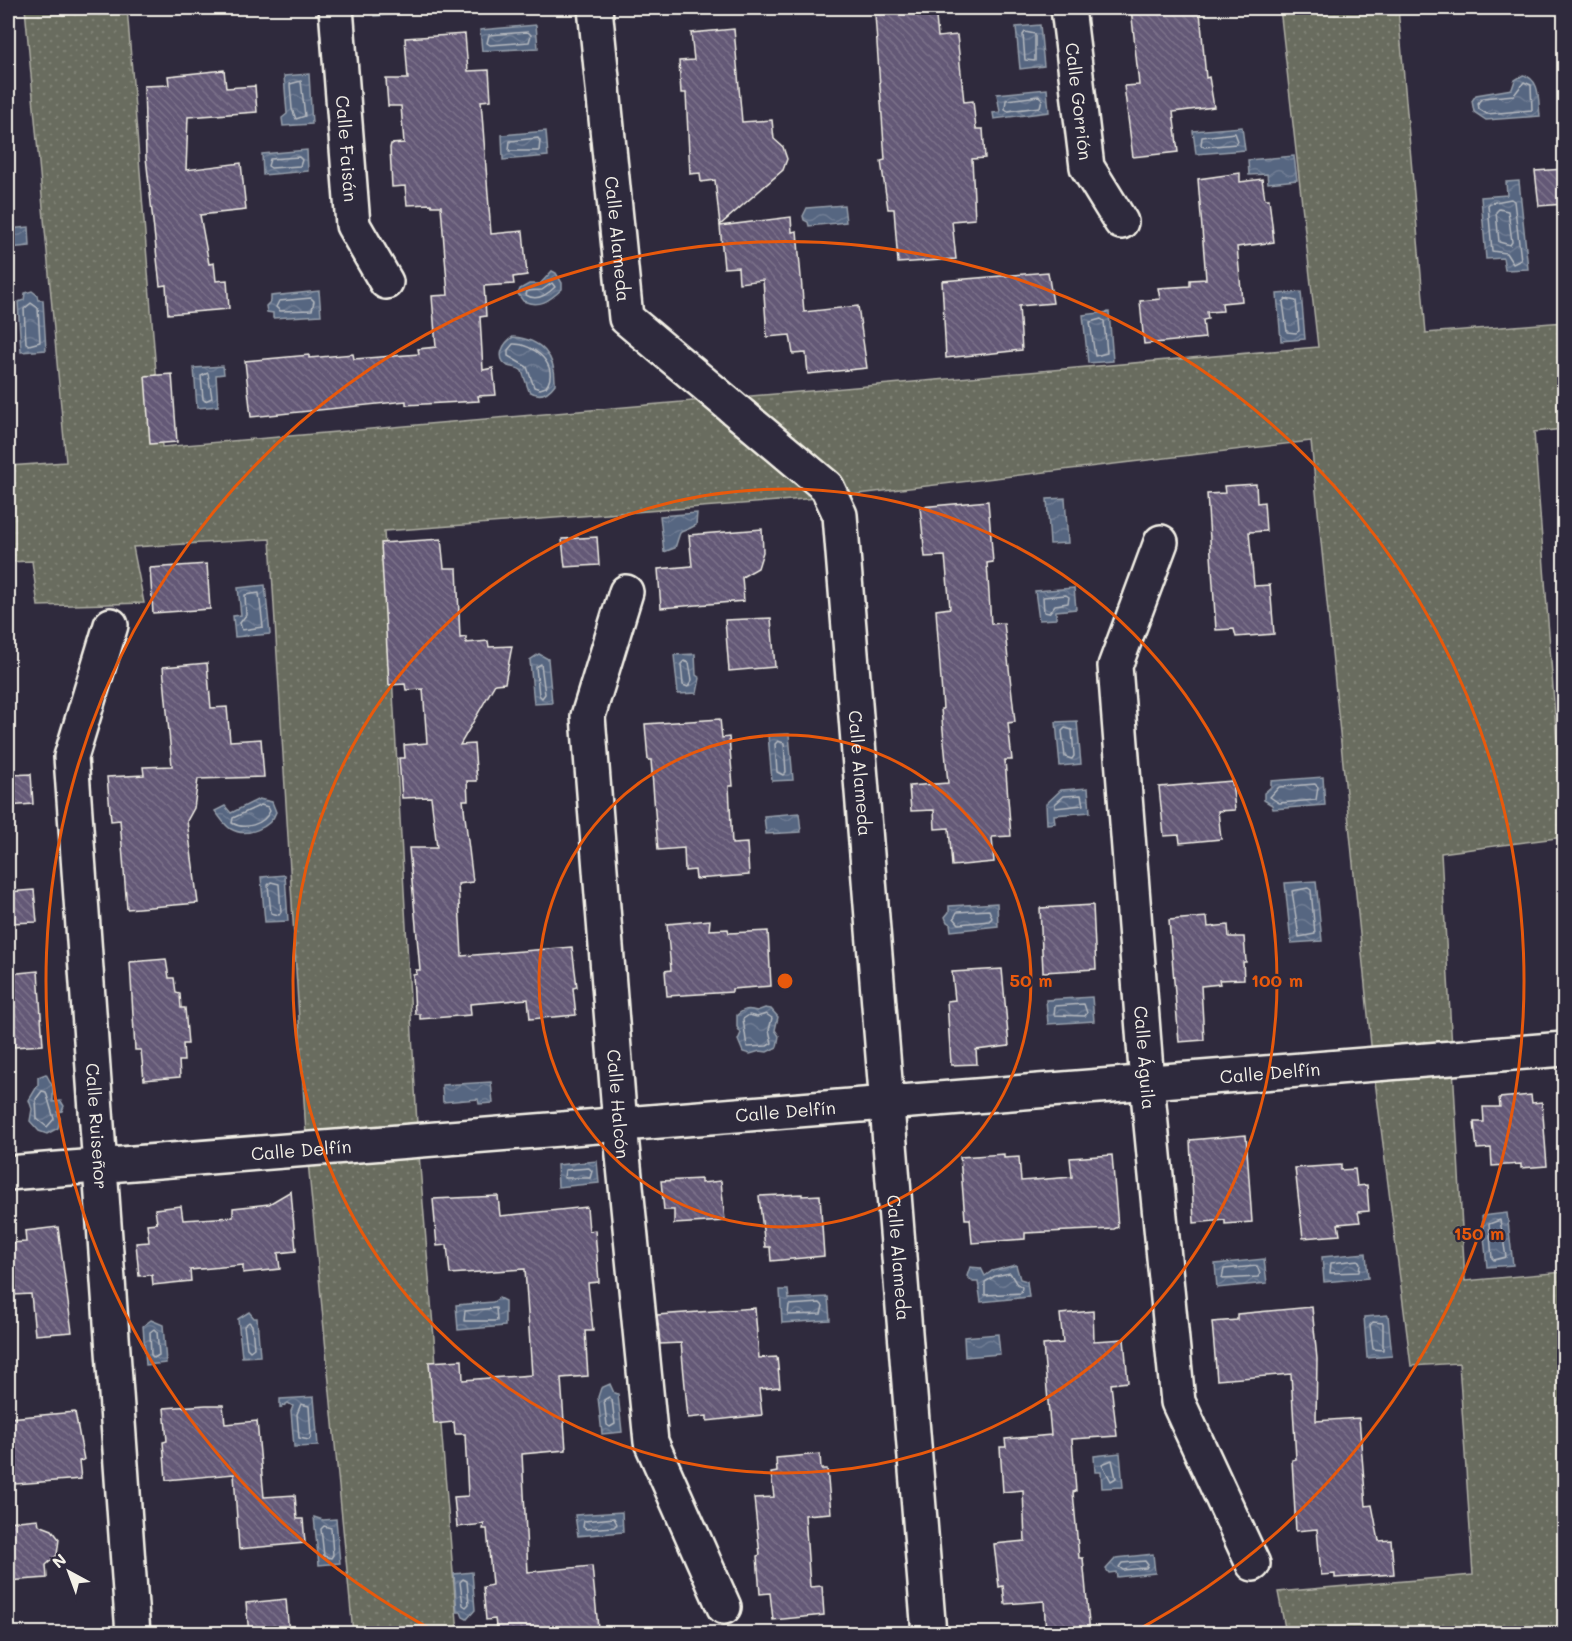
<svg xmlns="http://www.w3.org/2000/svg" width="1572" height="1641" viewBox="0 0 1572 1641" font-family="Mali,sans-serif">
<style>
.park{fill:url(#park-dots);stroke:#aeaea3;stroke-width:1.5}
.water{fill:url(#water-waves);stroke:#959eaa;stroke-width:1.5}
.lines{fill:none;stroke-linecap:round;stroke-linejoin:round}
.shore{stroke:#b5b9bf;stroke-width:1.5}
.building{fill:url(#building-back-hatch);stroke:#f4f1e8;stroke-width:1.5}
.minor-casing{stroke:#f4f1e8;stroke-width:38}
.minor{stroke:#2f2a3d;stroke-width:33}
.ring{fill:none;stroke:#e8590c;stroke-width:3}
.labels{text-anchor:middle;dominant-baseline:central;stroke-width:4.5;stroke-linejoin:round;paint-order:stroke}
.street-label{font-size:18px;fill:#f4f1e8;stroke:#2f2a3d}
.centre{fill:#e8590c;stroke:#2f2a3d;stroke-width:3}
.ring-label{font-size:18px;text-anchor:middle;font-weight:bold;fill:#e8590c;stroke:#2f2a3d;stroke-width:4.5;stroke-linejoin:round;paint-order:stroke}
</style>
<defs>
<pattern id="park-dots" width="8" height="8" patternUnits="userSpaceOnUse" patternTransform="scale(1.5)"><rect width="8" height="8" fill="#696c5e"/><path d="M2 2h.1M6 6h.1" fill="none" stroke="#7f8175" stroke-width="1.8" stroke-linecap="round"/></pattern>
<pattern id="water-waves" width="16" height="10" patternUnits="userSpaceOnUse" patternTransform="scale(1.5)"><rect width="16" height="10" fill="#566681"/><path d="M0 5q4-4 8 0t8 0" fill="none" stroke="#6f7c93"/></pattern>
<pattern id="building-back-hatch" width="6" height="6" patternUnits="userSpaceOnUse" patternTransform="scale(1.5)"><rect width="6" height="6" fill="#645976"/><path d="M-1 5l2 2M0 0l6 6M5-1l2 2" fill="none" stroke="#7b718a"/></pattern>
</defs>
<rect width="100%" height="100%" fill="#2f2a3d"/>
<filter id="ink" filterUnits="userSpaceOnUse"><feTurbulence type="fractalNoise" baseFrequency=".0167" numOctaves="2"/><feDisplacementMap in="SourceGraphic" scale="12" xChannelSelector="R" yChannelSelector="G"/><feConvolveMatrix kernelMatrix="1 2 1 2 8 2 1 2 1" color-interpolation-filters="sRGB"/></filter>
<g filter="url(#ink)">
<!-- park -->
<path class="park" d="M25,8H127L162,447L1318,347L1280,8H1398L1426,333L1564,322V429L1534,432L1564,837L1441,853L1465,1281L1564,1272V1633H1286L1278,1592L1473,1575L1459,1363L1411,1366L1373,1065L1311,441L832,497L384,531L418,1142L458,1634L353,1633L307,1151L270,539L133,547L144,603L38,606L32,561L8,562V466L66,462Z"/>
<!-- water -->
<g class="water">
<path d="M430,8L431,12L374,16L373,9Z"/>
<path d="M536,25L538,48L482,51L480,30Z"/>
<path d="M1040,25L1044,66L1020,69L1016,27Z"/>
<path d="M309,74L312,124L283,126L282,118L287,114L284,76Z"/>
<path d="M1523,75C1541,79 1538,100 1540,116L1486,120L1474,112L1472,101L1476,95L1512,89L1515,80Z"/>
<path d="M1047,89L1049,112L994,119L993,113L1000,112L997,94Z"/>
<path d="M1242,127L1245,150L1196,154L1193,131Z"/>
<path d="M546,131L548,156L503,160L502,135Z"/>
<path d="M307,150L308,171L263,175L262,154Z"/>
<path d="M1294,156L1297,180L1268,183L1267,174L1249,175L1248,160Z"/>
<path d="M1519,181L1528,269L1505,270L1503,258L1486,259L1481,197L1507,195L1506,182Z"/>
<path d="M844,205L846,222L809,226L808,222L804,220L803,216L807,208Z"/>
<path d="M29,227L30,246L8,248V229Z"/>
<path d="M552,271L556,273L562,283V289C549,301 540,308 523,301L518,294L520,289L529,284H540Z"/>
<path d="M32,291L37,295L38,300H43L46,350L21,352L18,302L24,300L25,293Z"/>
<path d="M319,291L321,315L273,318V313L267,312L266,306L271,301V296Z"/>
<path d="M1301,292L1305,339L1281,341L1277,294Z"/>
<path d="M1109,312L1113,361L1088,363L1083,315Z"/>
<path d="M513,337C541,339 556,356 555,384C548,394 540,398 529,391L522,371C518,367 513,368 508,366C495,358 503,343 513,337Z"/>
<path d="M223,366L224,374L216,375L218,406L197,408L194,368Z"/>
<path d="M1065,498L1068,543L1050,544L1047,499Z"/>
<path d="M697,513L696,525C676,537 683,524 675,548L664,552L660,516Z"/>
<path d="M265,585L270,634L235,637L233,616L241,615L238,588Z"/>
<path d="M1074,588L1076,609L1056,611V619L1039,620L1035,591Z"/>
<path d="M539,654L548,659L552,703L534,704L530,660Z"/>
<path d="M695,654L696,675L700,678L697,693L678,694L674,655Z"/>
<path d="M1077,721L1081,764L1060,766L1056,722Z"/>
<path d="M789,734L793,780L772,781L768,735Z"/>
<path d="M1323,777L1325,805L1273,809L1272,805L1264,800V793L1271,787V781Z"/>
<path d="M1088,788L1090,812L1054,815L1055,823L1047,824L1046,804L1061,790Z"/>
<path d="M259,799L272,802L276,812C271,828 246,838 231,829C225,826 220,817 215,811L225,806L231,813Z"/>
<path d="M799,813L801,832L766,834L764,816Z"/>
<path d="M285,875L288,921L265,922L261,877Z"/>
<path d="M1316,881L1322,941L1291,943L1285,883Z"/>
<path d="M997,903L998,926L951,931L950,924L947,922L945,917L949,912V906Z"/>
<path d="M1092,997L1094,1021L1048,1024L1046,1000Z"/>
<path d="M765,1008L771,1009L778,1017L775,1030L779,1036L777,1047L767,1052L760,1051L750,1054L743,1052L738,1040L741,1033L737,1027V1015C744,1009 748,1008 757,1011Z"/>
<path d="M46,1074L53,1087V1102L61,1101L64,1106L62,1111L57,1112L60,1118L58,1128L47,1134L39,1131L30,1121L32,1109L29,1100L38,1085V1077Z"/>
<path d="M491,1082L493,1103L479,1104L478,1099L443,1102L442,1085Z"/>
<path d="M597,1161L599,1183L558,1187L557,1165Z"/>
<path d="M1507,1213L1513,1265L1487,1267L1482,1216Z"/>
<path d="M1366,1253L1368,1278L1324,1282L1322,1257Z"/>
<path d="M1264,1259L1267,1283L1217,1288L1215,1264Z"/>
<path d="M1016,1265L1020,1279L1027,1281L1029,1297L981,1302L978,1282H973L967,1276L970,1267L981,1268L985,1276L992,1271Z"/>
<path d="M780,1290H788L789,1299L828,1297L830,1320L782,1323Z"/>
<path d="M499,1298L505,1301V1326L458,1330L456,1305L493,1302Z"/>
<path d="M249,1312L254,1318H257L260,1356L242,1357L238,1319Z"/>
<path d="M1388,1315L1392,1356L1367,1358L1364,1317Z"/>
<path d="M151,1320L163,1325L166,1363L146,1365L143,1326Z"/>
<path d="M998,1334L1000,1354L965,1357L964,1337Z"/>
<path d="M610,1384L614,1393L618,1394L622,1432L602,1434L598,1397L601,1388Z"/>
<path d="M314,1397L318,1446L294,1447L291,1411L293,1406L288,1403L280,1408V1399Z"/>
<path d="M1120,1453L1123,1487L1102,1488L1101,1472H1095L1094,1456Z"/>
<path d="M622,1512L623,1532L578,1536L575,1515Z"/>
<path d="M314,1517L323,1520L336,1519L340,1563L319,1565Z"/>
<path d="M1153,1554L1155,1573L1117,1577L1116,1572L1109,1573L1106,1569L1116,1558Z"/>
<path d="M472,1572L475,1610L467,1619L463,1617L461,1612H457L454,1574Z"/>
</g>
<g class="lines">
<!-- shore -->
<g class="shore">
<path d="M528,32L531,35L529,42L490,45L487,43L489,35Z"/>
<path d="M1025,32L1035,34V61L1025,60L1023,35Z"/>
<path d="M301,81L305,116L296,119L292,109L290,84Z"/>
<path d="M1524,82L1531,85L1532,110L1487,114L1479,109L1478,103L1482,98L1514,95Z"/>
<path d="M1039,96L1042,99L1040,107L1008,111L1005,109L1006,100Z"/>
<path d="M1235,133L1238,141L1236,144L1204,147L1201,145L1202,137Z"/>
<path d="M538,138L540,141L539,151H509L510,141Z"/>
<path d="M299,157L302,160L300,166L271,168L268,166L270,159Z"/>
<path d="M1511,199L1514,201L1521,260L1513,264L1506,253L1492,251L1488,205L1490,203Z"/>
<path d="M1499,209L1508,211L1512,242L1510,245L1499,242L1496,212Z"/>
<path d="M552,283L555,287C547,295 537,302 526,295L527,291L542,290Z"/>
<path d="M311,298L314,301L312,310L280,311L276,307L279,301Z"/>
<path d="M1286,299L1296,301L1299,331L1296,333L1287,332L1283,302Z"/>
<path d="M31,303L38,308L40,342L29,345L26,343L24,309Z"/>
<path d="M1101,319L1104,321L1107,353L1095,356L1090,322Z"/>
<path d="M513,344C533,343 561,366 546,387L540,389L534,387L527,367L508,356V350Z"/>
<path d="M208,373L212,398L205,401L203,399L201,376Z"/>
<path d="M259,593L263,627L242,630L240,623L246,615L245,595Z"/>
<path d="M1066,595L1069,597L1068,603L1055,605L1049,613L1044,612L1043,597Z"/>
<path d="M684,661L689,663L692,680L688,687L683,685L681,664Z"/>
<path d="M541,664L545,694L542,698L539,695L536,667Z"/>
<path d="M1065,728L1072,730L1074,756L1072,759L1065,757L1062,731Z"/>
<path d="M778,741L784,743L786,772L783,775L777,772L775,744Z"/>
<path d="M1315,784L1318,787L1316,800L1279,803L1270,797L1279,787Z"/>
<path d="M1064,796L1081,795L1083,805L1055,808V804Z"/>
<path d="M261,805L268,807L270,811C264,825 244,830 232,823L233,818Z"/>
<path d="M271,882L279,884L281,912L279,915L271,913L268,885Z"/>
<path d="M1308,888L1311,890L1315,934L1299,937L1292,891Z"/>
<path d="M989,910L992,918L989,921L959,924L954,918L957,912Z"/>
<path d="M1084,1004L1087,1013L1085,1016L1054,1015L1055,1006Z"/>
<path d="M766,1014L772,1018L769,1030L772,1043L767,1046L747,1047L743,1019L749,1015L757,1017Z"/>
<path d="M42,1091L46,1092L54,1119L47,1127L37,1119L36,1099Z"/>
<path d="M589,1168L592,1171L590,1178H564L565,1170Z"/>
<path d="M1500,1220L1506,1257L1494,1260L1492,1258L1489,1224Z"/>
<path d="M1358,1260L1360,1263L1359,1272L1330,1273L1331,1263Z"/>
<path d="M1257,1266L1260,1274L1258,1277L1222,1279L1224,1269Z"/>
<path d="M1010,1273L1016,1283L1022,1287L1021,1293L985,1295V1282L995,1276Z"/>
<path d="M820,1303L823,1306L821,1314L788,1315L789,1305Z"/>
<path d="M496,1308L497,1321H464L465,1311Z"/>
<path d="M249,1322L252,1325L254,1348L250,1351L247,1348L244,1326Z"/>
<path d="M1373,1322L1383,1323V1350L1373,1349L1370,1325Z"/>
<path d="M154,1329L157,1332L159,1355L154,1358L151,1355L150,1332Z"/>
<path d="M609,1397L612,1400L615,1424L610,1427L607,1425L604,1400Z"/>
<path d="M301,1404L309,1406L311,1437L309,1440L299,1438L297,1414Z"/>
<path d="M1112,1460L1116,1478L1111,1481L1102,1464Z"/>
<path d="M614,1518L617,1524L614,1527L586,1529L583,1527L584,1521Z"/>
<path d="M324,1526L331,1528L333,1555L331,1558L324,1556L321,1529Z"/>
<path d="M1145,1561L1148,1565L1146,1568L1123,1570L1119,1567L1122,1563Z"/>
<path d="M463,1579L467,1581L469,1604L466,1607L463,1605L460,1582Z"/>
</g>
</g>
<!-- building -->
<g class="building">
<path d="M935,8L938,37L957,35L964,102L973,101L976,129H983L985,158L972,159L975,219L952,221L956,259L898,263L894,209H888L881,161L885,160L875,14Z"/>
<path d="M1131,8H1195L1196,13L1200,12L1206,78L1209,77L1214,107L1173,112L1178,152L1133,157L1124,86L1139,85Z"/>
<path d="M734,29L742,122L772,120L774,139L783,147L787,159L783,170L720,225L715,180L701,182L700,173L690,174L686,93H681L679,61L694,60L691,33Z"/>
<path d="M465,34L468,71L489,70L491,100L481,101L491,234L523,231L527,275L513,277L514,284L484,286L486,316L480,317L483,370L493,368L496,395L478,396L479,401L406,405V401L251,417L245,361L309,355V358L353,354L354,359L419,354L418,349L436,347L432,296L448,295L441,206H432L431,204L407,205L405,186L392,187L390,148L391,144L404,143L401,106H388L386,79H408L405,38Z"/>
<path d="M224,70L226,88L255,86L257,112L188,117L186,170L241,163L246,210L200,215L209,264L214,263L216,281L227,280L229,309L168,314L166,285L160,286L146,157L144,86L169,85L168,76Z"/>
<path d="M1564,169V204L1539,206L1535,171Z"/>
<path d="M1240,173V182L1262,179L1265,199H1269L1274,242L1237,247L1242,301L1222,303L1223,311L1207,312L1208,319L1203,320L1205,338L1144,344L1140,301L1160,299L1158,288L1190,286V280L1206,279L1198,179Z"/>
<path d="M791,217L792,232L797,231L804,312L858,306L867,368L808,374L806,353L793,354L790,335L767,337L763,280L739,283L738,267L724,268L720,226Z"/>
<path d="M1048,272L1053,303L1019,306L1022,350L946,358L942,281Z"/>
<path d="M172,374L177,442L150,444L145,376Z"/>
<path d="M1256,484L1257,503L1264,502L1266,531L1249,532L1254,586L1270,585L1274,634L1236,637L1234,629L1216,630L1207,494L1225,493L1224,486Z"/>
<path d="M988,501L993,562L987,563L991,624L1004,623L1015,722L1008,723L1012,760H1005L1011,836L992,837L994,862L952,866L949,828L935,829L934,810L911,811L909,786L948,783L941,709H943L936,610L950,608L945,556L925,557L920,507Z"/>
<path d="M762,529L763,552L758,568L742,577L744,601L661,608L658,569L692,566L689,535Z"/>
<path d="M597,537L599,565L565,567L562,539Z"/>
<path d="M441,539L444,568H457L460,638L466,637V643L488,641L489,647L512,646L505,683L495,684L460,745L474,744L477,781H467L468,800H463L473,882L458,884L462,956L572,947L577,987L573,988L576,1015L530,1019L528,999L470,1004L471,1015L420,1019V1014H415L413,975L417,974L416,970H420L409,848H437L431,797L402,798L399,758H405L404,745L427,743L423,689L406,690L405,684L389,685L381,543Z"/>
<path d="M207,564L210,609L153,613L150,568Z"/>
<path d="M771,618L775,667L729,671L725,620Z"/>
<path d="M207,663L211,708L227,707L230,741L261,739L264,777L198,779L194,808L187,821L198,903L127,909L120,820L111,821L107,777L144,775L143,767L172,766L163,667Z"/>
<path d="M720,719L722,738L729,737L733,786H729L732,844L747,843L749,875L696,879L695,870L685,871L684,848L658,850L651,760H648L645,724Z"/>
<path d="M31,774L33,804L8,806V775Z"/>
<path d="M1232,781L1235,810L1218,811L1221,839L1180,843L1179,835L1164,836L1159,787Z"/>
<path d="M34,890L37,922L8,923V892Z"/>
<path d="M1093,905L1096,969L1043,972L1040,908Z"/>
<path d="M1207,917L1208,927L1228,925L1229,937H1244L1246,962H1243L1244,979L1219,980L1220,984L1201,986L1204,1040L1179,1042L1169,920Z"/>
<path d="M710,920L709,930L728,929L729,933L768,931L771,986L732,989V992L667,996L665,971L671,970L667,924Z"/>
<path d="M166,959L169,978H174L176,993L180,994L181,1008H185L188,1044H183L184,1061H179L180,1077L144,1080L141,1050H135L130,962Z"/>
<path d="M1002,969L1009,1046L976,1050L977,1064L951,1065L947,1001L955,1000L952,972Z"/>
<path d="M38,971L43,1045L14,1047L13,1038L8,1039V974Z"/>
<path d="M1531,1095L1532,1103L1542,1102L1547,1166L1521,1168V1164L1492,1166L1491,1148L1477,1149L1474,1122H1484L1483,1107H1500L1499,1098Z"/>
<path d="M1246,1135L1252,1222L1225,1224V1220L1194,1223L1190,1140Z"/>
<path d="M1004,1154V1158L1019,1157L1021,1181L1072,1177L1070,1158L1112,1155L1118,1227L1114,1229L1025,1233V1239L972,1243L970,1219H965L960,1157Z"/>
<path d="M1341,1165V1170L1355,1169L1357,1186L1367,1185L1369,1211L1358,1212L1360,1222L1338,1224L1340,1235L1303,1238L1295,1168Z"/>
<path d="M701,1179V1183L721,1181L725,1221L674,1224V1210H664L661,1181Z"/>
<path d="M291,1191L296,1251L278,1253L280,1269L243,1273V1265L190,1270L191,1281L153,1285L152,1275L139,1276L136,1243L149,1242L147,1224L157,1223L155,1209L181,1206L183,1220L233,1217V1208L269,1204Z"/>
<path d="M802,1194V1196L820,1195L824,1256L771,1261L770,1247H765L759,1196Z"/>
<path d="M498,1196L500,1216L587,1207L589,1231L595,1230L599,1282L588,1283L593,1331H585L588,1376L561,1378L566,1450L522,1454L528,1572L592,1566L598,1628L546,1634L497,1633L495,1619L486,1620L483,1587L492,1585L487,1529H483L484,1524L457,1527L454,1497L468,1496L465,1434H455L454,1422L434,1424L429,1362L462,1360L463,1380L532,1375L525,1269L450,1274L447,1245L437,1246L433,1199Z"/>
<path d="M58,1227L72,1332L35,1335L31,1294L13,1295L11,1276L8,1277V1243L26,1242L25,1231Z"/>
<path d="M1312,1307L1317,1359L1316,1421L1359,1418L1366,1506L1372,1505L1379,1541L1391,1540L1394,1574L1335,1578V1574L1321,1575L1317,1529L1296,1531L1292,1460L1296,1459L1291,1374L1217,1380L1212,1322L1237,1320V1314Z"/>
<path d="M755,1308L759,1358L777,1357L780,1387L759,1389L762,1415L707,1421V1416L688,1418L681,1343L660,1344L657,1315Z"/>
<path d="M1093,1311L1094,1341L1124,1339L1128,1382L1111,1384L1117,1436L1072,1439L1076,1491L1073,1492L1079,1558H1083L1090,1634H1046L1044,1601L1005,1604L1003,1586L999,1587L994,1544L1025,1541L1023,1490L1003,1492L1000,1447H1006L1005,1439L1051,1435L1043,1345L1063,1343L1060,1314Z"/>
<path d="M206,1405H223L225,1424L257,1421L264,1497L295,1495L297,1519H303L305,1543L239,1549L234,1474L166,1480L163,1442L167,1441L164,1408Z"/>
<path d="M75,1412L84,1460L79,1461L81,1479L15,1484L13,1465H8V1438L11,1437L9,1418Z"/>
<path d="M820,1454L821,1469H827L831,1513L805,1515L810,1587L822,1586L824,1615L773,1620L770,1593L760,1594L757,1556L760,1555L754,1498L774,1497L771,1473L777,1472L776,1458Z"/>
<path d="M38,1519L39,1525L52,1530L59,1539L57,1555L46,1565L47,1578L8,1581V1522Z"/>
<path d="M286,1599L289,1634H249L246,1603Z"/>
</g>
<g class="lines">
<!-- minor casing -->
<g class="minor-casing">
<g id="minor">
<path id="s1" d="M336,8L353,225L386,282"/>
<path id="s2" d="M595,8L626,318L827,487L840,515L929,1634"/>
<path id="s3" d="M1068,8L1087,167L1121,222"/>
<path id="s4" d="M1161,542L1115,666L1147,1083L1178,1402L1253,1564"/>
<path id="s5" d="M626,592L588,716L620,1125L651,1442L724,1607"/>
<path id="s6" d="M111,625L71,757L133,1634"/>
<path id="s7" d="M8,1173L1564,1049"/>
</g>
</g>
<!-- minor -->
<use href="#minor" class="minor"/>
</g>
</g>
<!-- distance rings -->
<g class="ring">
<circle cx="785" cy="981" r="246"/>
<circle cx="785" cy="981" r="492"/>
<path d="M438 1633A739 739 0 1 1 1132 1633"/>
</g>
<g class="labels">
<!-- street labels -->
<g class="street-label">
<text stroke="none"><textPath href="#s3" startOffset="94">Calle Gorrión</textPath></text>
<text stroke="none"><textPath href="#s1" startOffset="141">Calle Faisán</textPath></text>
<text stroke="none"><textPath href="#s2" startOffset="232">Calle Alameda</textPath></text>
<text stroke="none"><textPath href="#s2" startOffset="864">Calle Alameda</textPath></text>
<text stroke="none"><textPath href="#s4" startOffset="525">Calle Águila</textPath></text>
<text stroke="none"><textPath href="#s7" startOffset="1266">Calle Delfín</textPath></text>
<text stroke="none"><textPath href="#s5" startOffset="519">Calle Halcón</textPath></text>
<text stroke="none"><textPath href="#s7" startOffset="780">Calle Delfín</textPath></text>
<text stroke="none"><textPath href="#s6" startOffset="508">Calle Ruiseñor</textPath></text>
<text stroke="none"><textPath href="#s7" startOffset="294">Calle Delfín</textPath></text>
<text stroke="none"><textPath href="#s2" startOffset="1350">Calle Alameda</textPath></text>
</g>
</g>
<circle cx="785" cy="981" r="9" class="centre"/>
<g class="ring-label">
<text x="1031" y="987">50 m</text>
<text x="1277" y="987">100 m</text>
<text x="1479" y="1240">150 m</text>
</g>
<!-- margin -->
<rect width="1572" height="1641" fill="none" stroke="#2f2a3d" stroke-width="30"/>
<rect x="15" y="15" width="1542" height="1611" fill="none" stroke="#f4f1e8" stroke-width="2" filter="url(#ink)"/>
<!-- north arrow -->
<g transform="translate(69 1572) rotate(319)" stroke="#2f2a3d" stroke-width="4.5" paint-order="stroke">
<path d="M0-4.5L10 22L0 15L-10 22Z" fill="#f4f1e8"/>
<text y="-9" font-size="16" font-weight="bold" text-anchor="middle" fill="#f4f1e8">N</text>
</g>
</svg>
